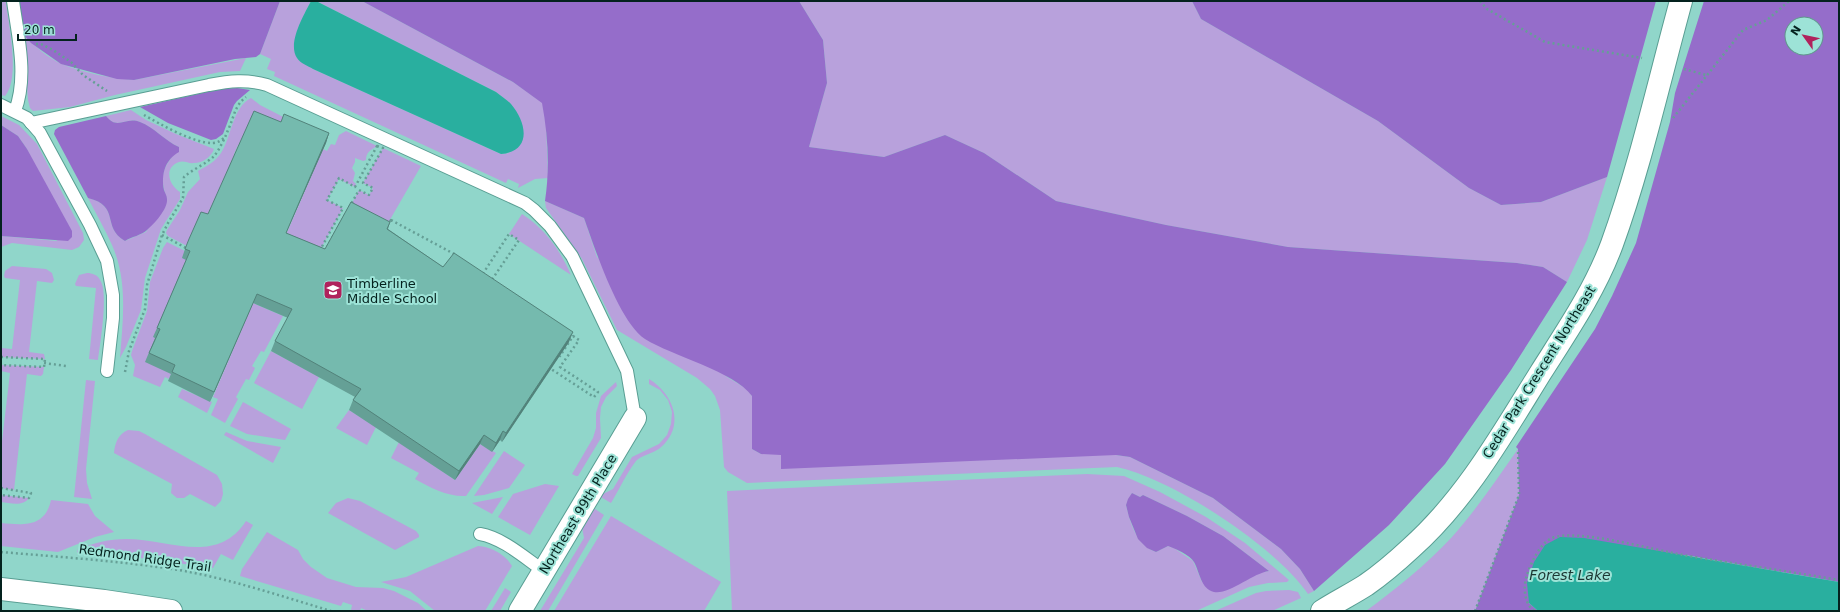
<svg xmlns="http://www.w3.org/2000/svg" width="1840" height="612" viewBox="0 0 1840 612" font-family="'DejaVu Sans',sans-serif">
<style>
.green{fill:#b8a1dc;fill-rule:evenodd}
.forest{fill:#956dca;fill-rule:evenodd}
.water{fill:#29af9f}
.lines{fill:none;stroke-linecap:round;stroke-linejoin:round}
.lane-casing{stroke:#599e93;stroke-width:14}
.street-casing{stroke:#599e93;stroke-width:24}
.secondary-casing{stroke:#599e93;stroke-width:24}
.path{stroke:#659f96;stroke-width:2.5;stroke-dasharray:2 3;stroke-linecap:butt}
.lane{stroke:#fff;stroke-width:12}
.street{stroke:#fff;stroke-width:22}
.secondary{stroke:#fff;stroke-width:22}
.wall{fill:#65a096}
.shaded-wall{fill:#52827a}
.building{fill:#75baae;stroke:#52827a}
.labels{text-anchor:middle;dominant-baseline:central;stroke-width:4;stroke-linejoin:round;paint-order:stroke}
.poi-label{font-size:13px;fill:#04221e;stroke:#9de3d7;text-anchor:start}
.street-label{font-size:13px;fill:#04221e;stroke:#9de3d7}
.water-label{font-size:14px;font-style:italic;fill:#1c3733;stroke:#9de3d7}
</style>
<rect width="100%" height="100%" fill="#90d6ca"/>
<!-- green -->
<g class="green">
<path d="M1,1H6C8,24 21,78 5,96L1,95Z"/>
<path d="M280,1H311L300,24L302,62L313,69L501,154L509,153L511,104L496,92L316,1H362L513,82L543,103L546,124L548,178L535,179L518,188L519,184L508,179L506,183L274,76L275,72L267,69L271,59L260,54Z"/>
<path d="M799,1H1192L1201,19L1378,121L1469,188L1501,205L1541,202L1607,177L1587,240L1567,282L1543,267L1517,263L1288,247L1166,225L1056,201L984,153L945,135L884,157L809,147L827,83L823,40Z"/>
<path d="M23,34C32,44 49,59 62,64C84,73 110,78 134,80L246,58L240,71L220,72L115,95L70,107L33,111L30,108L28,100Z"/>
<path d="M251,98L260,105L293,122L240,145H238L234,154L238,156L205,223L187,246L168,236L166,233L167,230L180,210L188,192L200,179L198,171C207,166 216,161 221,153C232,136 232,108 251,98Z"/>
<path d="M131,110L146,120L176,134L214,149C211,157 203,163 194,163C189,164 184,160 179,162C163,168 169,185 180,192V199L161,229L145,278L141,310L126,347L120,358C123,319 128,281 112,245C105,229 96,214 88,198C121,206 101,227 125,241L146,232L167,199C158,173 164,168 179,147C165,141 154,127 140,122C125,116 118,131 106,116Z"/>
<path d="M1,116L19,125L37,144L83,233L84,240L79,247L72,250L12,243L1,247V236L57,241L27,149L18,136L1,125Z"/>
<path d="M346,131L377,146C371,150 366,152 366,160L363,161L355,158V162L352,168L355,173L353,181L356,184L355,187L339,179L327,200L343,208L319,252L285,237L323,149L327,151L331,144L335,145L339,135Z"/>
<path d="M383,148L421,166L384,230L348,211L359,190L369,195L373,188L363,183Z"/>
<path d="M545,201L584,218L597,257L727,377L747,389L752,396V449L761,454L1116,455L1130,457L1213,498L1281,549L1300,569L1314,591L1308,594C1276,547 1173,479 1117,467L747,483L728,472L724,467L720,410L715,396L710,389L697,378L617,330L582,259L546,208Z"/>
<path d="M522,214C545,229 560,250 571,275L509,234Z"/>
<path d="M167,242L185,251L187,260L156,338L171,374L169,379L165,377L160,387L133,376L135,365L131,355L132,351L147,311L150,282L163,248Z"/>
<path d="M12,266L46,269L52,273L54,280L52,283L37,281L29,352L44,354L45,359L1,357V348L12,349L20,280L5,278L4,276L5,271Z"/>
<path d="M87,273C92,273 98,275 100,280C109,292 100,344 98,360L89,359L96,288L76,286L75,284L79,275Z"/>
<path d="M253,303L283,316L264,352L261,351L252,366L255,368L249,380L246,379L236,397L238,399L225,423L211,415L218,399L213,397Z"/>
<path d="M271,351L319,377L302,409L254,383Z"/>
<path d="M1,365L44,367L43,374L41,376L27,374L14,490L1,488V450L10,373L1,371Z"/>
<path d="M649,379C674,394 686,427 660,448C654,453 640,456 636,461C626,474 619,490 611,503L599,496L613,489L632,457L659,444L667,435L671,424L672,412L668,400L660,390L649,384Z"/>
<path d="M86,380L95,381L86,469L87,483L92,499L74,497Z"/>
<path d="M616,382L617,386L606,397L601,407L600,418L601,438L578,476H576L572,474L593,438L596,428V413L601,396Z"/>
<path d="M182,389L212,402L207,413L178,397Z"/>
<path d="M243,402L291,429L285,440L247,434L230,426Z"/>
<path d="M349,410L376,427L367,445L336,428Z"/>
<path d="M128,430L139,431L145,434L217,475L222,484L223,494L221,501L215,507L190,494L184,498H177L171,493L172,484L114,453C115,443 118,434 128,430Z"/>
<path d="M226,432L247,441L281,447L273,463L224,435Z"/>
<path d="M399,442L455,480L480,444L496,453L466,496C448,497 431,488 415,479L419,473L391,458Z"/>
<path d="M1518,449L1519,495L1475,611H1366C1396,589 1426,565 1452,537C1476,510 1497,479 1518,449Z"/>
<path d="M504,451L525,465L509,488L484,495L474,496Z"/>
<path d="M1087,474L1124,476L1160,492L1206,517L1245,543L1289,580L1287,582L1268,583L1249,587L1196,611H732L727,491ZM1132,493L1140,497L1143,495L1187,516L1223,536L1269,571L1202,582L1193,561L1174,548L1168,546L1156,552C1136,544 1131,525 1126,505Z"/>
<path d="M545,484L559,486L530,535L498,517L513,494Z"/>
<path d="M1,495L29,498C23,507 10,503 1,502Z"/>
<path d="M503,497L492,514L472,503Z"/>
<path d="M348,498L360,501L416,531L419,535V537L395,550L328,513L336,503Z"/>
<path d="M51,500L88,504L95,516L114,532L95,537L58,552L1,546V523C23,525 45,528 51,500Z"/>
<path d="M592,507L604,515L548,611H540L584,538L582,527Z"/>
<path d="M611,516L721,582L704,611H554Z"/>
<path d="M246,521L253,525L233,560L221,554L213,568L119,555V552L116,551L115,555L80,553L79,554L77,552L78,549C94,543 109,539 126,539C169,539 217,566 246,521Z"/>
<path d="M267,532L298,550L303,559L311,567L327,578L356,587L383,588L394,591L418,603L427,611H368L361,608L360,611L351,610L352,605L343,602L341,606L240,576L242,569Z"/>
<path d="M478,546C491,547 505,554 512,566L485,611H435L410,591L381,582L406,577Z"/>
<path d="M505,588L511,592L500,611H491Z"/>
<path d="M1289,590L1298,592L1301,598L1272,611H1215L1256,593L1266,591Z"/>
</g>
<!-- forest -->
<g class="forest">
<path d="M18,1H280L260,54L256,57L235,59L134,80L117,79L61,64L31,43L23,34Z"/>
<path d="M362,1H799L823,40L827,83L809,147L884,157L945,135L984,153L1056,201L1166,225L1288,247L1517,263L1543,267L1567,282L1511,370L1445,464L1389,525L1314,591L1300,569L1281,549L1213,498L1130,457L1116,455L781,469V455L761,454L752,449V396C734,371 672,356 645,339C619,322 595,249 584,218L545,201C550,168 548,135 542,103L513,82Z"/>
<path d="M1192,1H1656L1607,177L1541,202L1501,205L1469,188L1378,121L1201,19Z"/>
<path d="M1704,1H1839V582L1685,555L1529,603L1538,611H1475L1519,495L1518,449L1516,447L1595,329L1612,296L1636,243L1670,122L1675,93ZM1792,24H1816V48H1792Z"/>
<path d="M237,88L250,90L237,101L234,105L223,134L216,139L211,140L168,123L140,107L220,89Z"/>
<path d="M106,116C118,131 125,116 140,122C154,127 165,141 179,147V152C165,160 161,174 164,190C165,193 167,196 167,199C168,209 154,224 147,230C142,235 131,237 125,241C101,227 121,206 88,198L54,134L55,130L59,127Z"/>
<path d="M1,125L18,136L27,149L72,231V237L68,241L1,236Z"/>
<path d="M1132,493L1140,497L1143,495L1187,516L1223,536L1269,571C1253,573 1229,595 1214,592C1201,589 1200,573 1194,562C1190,555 1176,549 1168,546L1156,552L1147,548L1138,539L1129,517L1126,505L1128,499Z"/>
</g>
<!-- water -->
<g class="water">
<path d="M311,1H316L496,92C501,96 507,100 511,104C527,123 532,151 501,154L313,69C308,66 300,63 297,58C287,43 304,15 311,1Z"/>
<path d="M1560,537L1584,538L1839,582V611H1538L1529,603L1527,583L1534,562L1545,545Z"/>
</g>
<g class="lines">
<!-- lane casing -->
<g class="lane-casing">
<g id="lane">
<path d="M13,1C18,37 28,76 15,111"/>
<path d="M1,105L27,118L40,133L90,225L107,261L113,295V318L107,371"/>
<path d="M31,123L209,85C230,81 246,79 267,85L525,203L534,210L550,226L572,256L627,371L635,418"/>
<path d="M480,534C503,538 525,558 544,571"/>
</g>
</g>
<!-- street casing -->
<g class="street-casing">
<path id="street" d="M1322,611C1336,602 1352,594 1366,585C1382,574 1397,561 1411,548C1466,499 1503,433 1541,372C1567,331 1595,290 1612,244C1640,167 1659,81 1681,1"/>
</g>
<!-- secondary casing -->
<g class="secondary-casing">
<g id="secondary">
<path d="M1,589L104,601L171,611"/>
<path d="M520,611L635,418"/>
</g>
</g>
<!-- path -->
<g class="path">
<path d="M1480,1L1487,9L1545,42L1642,58"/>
<path d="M36,44H41L53,50L71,62L83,75L107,91"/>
<path d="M1684,69L1706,75"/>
<path d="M144,115C160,124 195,144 213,143C217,143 220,141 224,138"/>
<path d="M1673,118L1743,30L1767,20L1789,1"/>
<path d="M377,146L383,148L363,183L373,188L369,195L359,190L321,258L283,242L285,237L319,252L343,208L327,200L339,178L355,187Z"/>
<path d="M391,220L456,255L455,257L482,275L509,234L519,240L491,281L519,300L515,306L451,263L440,277L383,238L387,232L384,230Z"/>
<path d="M162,235L186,248"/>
<path d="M573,336L579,340L560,367L598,392L594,397L548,367L557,354L560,356Z"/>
<path d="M1,357L45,359L44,367L1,365"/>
<path d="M44,363L66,366"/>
<path d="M125,372L129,351L145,309L147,285L162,235L168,223L183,198L184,177C193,169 208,163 215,155C220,148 225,138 228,130C234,118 234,106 246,97"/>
<path d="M1,488L31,493L29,498L1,495"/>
<path d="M1,552C60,557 120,561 179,570C230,579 281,596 331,611"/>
<path d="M1475,611L1519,495L1518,449"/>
<path d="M1534,611C1524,603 1523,587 1527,575C1531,563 1540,543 1552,538C1576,528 1654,550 1683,555C1735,564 1787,571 1839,580"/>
</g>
<!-- lane -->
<use href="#lane" class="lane"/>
<!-- street -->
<use href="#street" class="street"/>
<!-- secondary -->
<use href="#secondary" class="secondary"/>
</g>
<!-- wall -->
<path class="wall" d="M281,122L329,133L326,143L286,233L325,249L390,222L388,229L443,267L569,342L502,442L500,440L492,452L480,444L455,480L349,410L353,400L355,397L271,351L275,341L288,318L253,303L210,402L168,381L171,374L145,362L155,338L153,337L157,328L186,260L182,258L185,249L208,214Z"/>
<!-- shaded-wall -->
<g class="shaded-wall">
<path d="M329,133L326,143L282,242L286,233Z"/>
<path d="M257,294L253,303L210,402L214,392Z"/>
<path d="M573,332L569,342L502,442L506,433Z"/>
<path d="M503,431L500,440L492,452L496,443Z"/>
<path d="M484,435L480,444L455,480L459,471Z"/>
</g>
<!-- building -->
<path class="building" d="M254,111L281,122L284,114L329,133L286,233L325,249L351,202L390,222L387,229L443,267L454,253L573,332L506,433L503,431L496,443L484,435L459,471L353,400L361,389L275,341L292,309L257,294L214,392L172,372L175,365L149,353L160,329L157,328L190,251L185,249L189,239L201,212L208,214Z"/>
<!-- icons -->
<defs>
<g id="school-square" transform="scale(1)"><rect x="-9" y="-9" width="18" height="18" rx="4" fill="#b0225c" stroke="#9de3d7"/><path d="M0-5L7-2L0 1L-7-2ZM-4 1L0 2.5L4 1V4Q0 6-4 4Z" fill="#fff"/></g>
</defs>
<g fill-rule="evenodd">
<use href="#school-square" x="333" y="290"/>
</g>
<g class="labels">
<!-- poi labels -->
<g class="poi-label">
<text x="347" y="283">Timberline<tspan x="347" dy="15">Middle School</tspan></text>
</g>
<!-- street labels -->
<g class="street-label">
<text transform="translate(1539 372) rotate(-58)">Cedar Park Crescent Northeast</text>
<text transform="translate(578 514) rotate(-59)">Northeast 99th Place</text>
<text transform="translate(145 558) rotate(8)">Redmond Ridge Trail</text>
</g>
<!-- water labels -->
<g class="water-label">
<text x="1570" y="575">Forest Lake</text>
</g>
</g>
<!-- border -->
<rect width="1840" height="612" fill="none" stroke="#04221e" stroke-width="4"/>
<!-- north arrow -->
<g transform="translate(1804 36) rotate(303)"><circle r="19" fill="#9de3d7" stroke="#60968d"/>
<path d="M0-3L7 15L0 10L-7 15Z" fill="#b0225c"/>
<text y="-6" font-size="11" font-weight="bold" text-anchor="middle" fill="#04221e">N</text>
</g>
<!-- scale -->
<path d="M18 34v6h58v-6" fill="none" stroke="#04221e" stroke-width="2"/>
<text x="24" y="34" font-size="12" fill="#04221e" stroke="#9de3d7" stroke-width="3" paint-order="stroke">20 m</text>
</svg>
